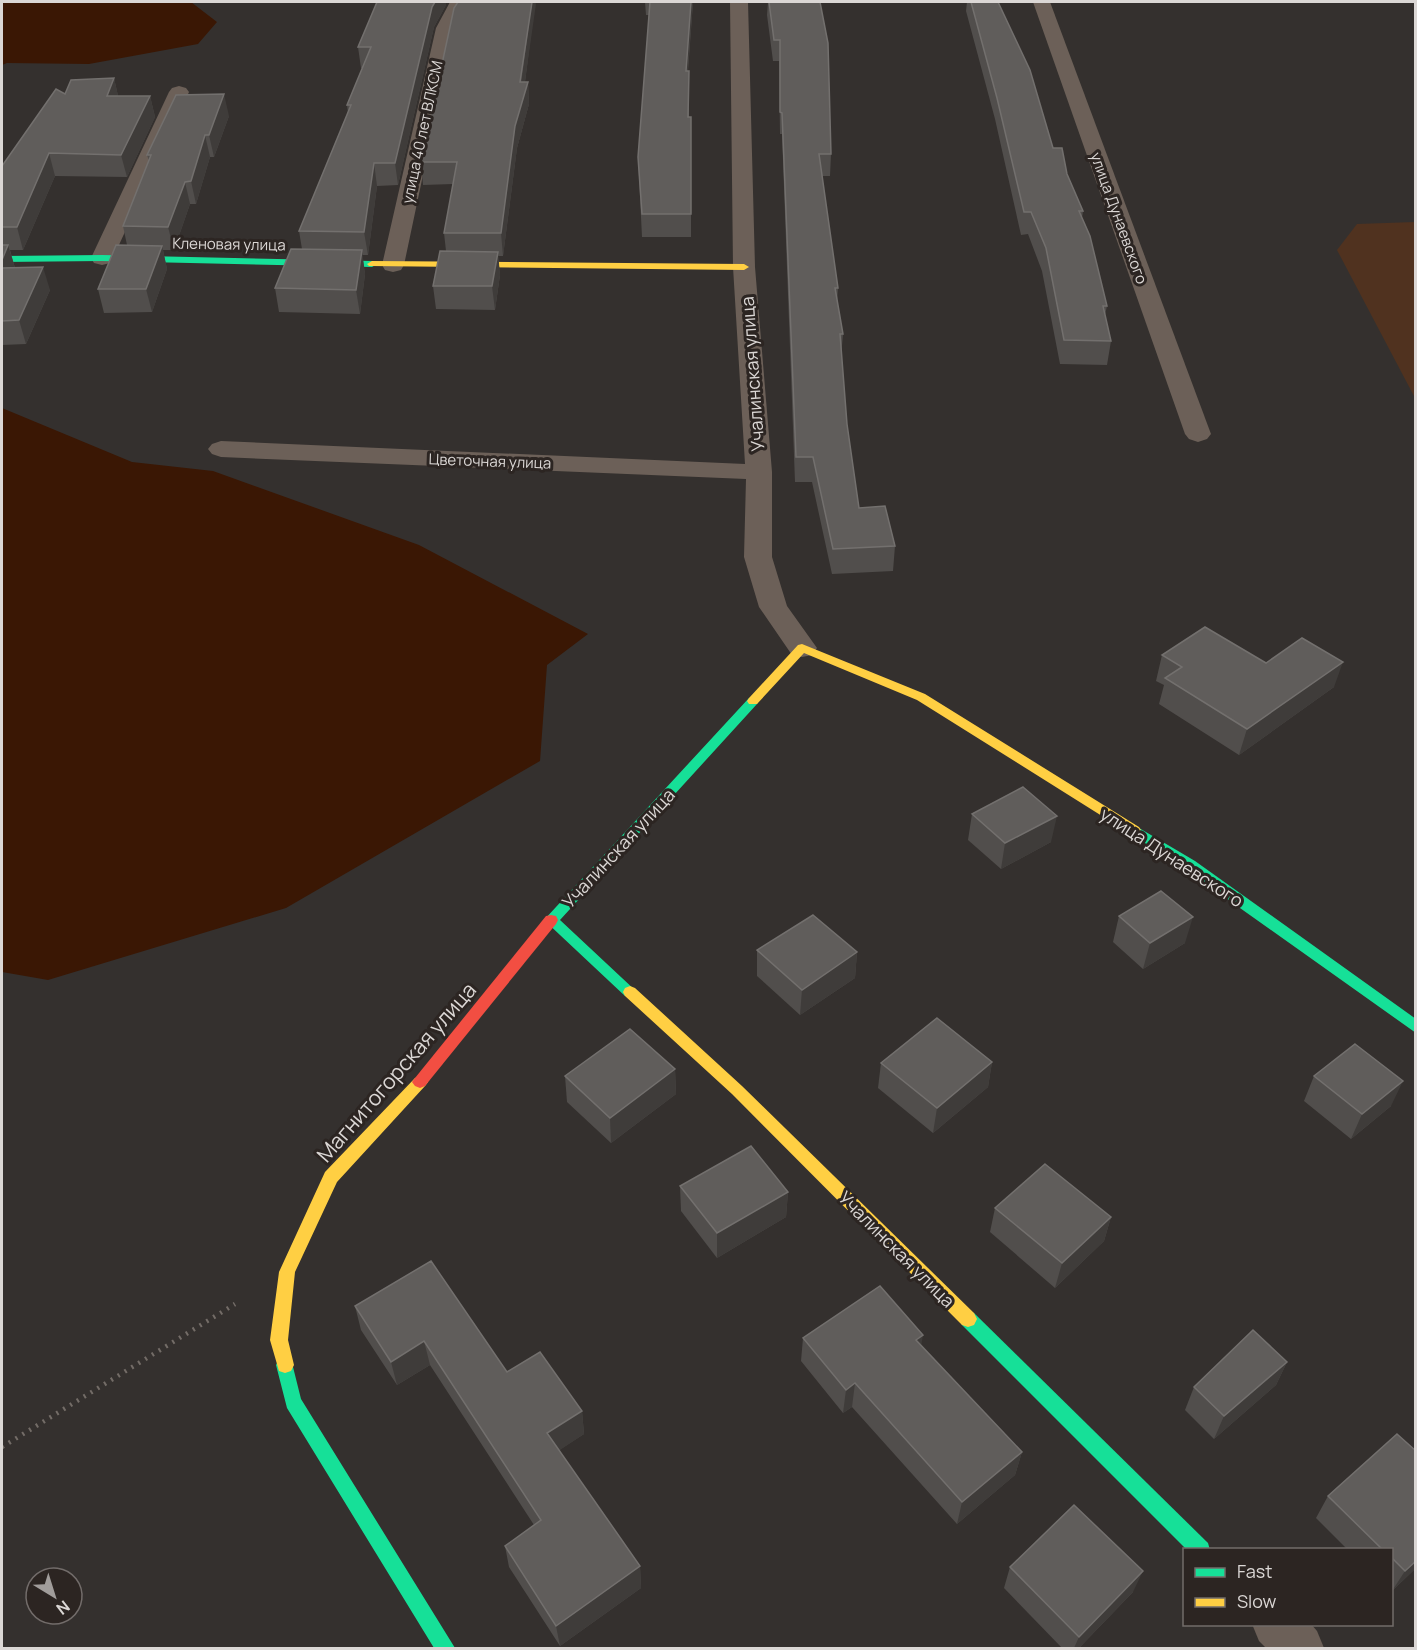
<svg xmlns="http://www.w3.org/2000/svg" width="1417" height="1650" viewBox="0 0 1417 1650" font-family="Manrope,sans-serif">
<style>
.green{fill:#50321f}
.water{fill:#3a1704}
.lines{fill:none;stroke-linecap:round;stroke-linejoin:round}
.path{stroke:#736c67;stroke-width:4.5;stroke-dasharray:2 6;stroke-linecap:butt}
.street{fill:#6c6058;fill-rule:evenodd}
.fast{fill:#16e098;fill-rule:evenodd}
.slow{fill:#ffcf43;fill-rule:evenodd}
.jam{fill:#f24e42;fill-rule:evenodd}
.wall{fill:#514e4c}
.shaded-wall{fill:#3f3c3a}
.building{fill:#605d5b;stroke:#73706e;stroke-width:1.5}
.labels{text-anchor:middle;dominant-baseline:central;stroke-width:6;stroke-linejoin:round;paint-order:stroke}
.far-street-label{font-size:15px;fill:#dbd7d5;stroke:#2c2522}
.street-label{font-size:18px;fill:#dbd7d5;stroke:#2c2522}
.near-street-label{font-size:21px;fill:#dbd7d5;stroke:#2c2522}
</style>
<rect width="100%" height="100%" fill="#34302e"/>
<!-- green -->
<path class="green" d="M1415,222H1416L1415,398L1337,250L1357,224Z"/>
<!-- water -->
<g class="water">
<path d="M2,2H191L217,22L198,44L89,64L7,63L2,65Z"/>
<path d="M2,408L132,462L213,471L419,545L588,634L547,665L540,761L286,908L48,980L2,972Z"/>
</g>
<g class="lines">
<!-- path -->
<path class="path" d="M2,1447L235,1304"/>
<!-- street -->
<g class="street">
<path d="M450,2H467L454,28L404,265L401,270L393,272L385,270L382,265L436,28Z"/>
<path d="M730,2H748L755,267L772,472V557L787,606L817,648L812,655L802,657L792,655L759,607L744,557L746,479L221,457L212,454L208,449L212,444L221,441L745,464L733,267Z"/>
<path d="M1033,2H1050L1211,434L1207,439L1198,442L1189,439L1185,434Z"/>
<path d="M179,86L186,88L189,92L113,258L110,263L102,265L94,263L91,258L169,92L172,88Z"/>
<path d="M1252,1624H1311L1317,1631L1324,1648H1266L1259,1641Z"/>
</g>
<!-- fast -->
<g class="fast">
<path d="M102,255L372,261L377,264L372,267L102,261L2,262V256Z"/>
<path d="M753,697L759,701L757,704L560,920L637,992L635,996H625L544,920L749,698Z"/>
<path d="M1134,825L1195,861L1416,1019V1033L1185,869L1129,833L1127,830Z"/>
<path d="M968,1311L974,1313L1208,1543L1210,1550H1187L962,1325L959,1319L962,1313Z"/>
<path d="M285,1357L291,1359L301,1399L455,1648H434L287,1408L276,1365L279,1359Z"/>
</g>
<!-- slow -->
<g class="slow">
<path d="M372,261L744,264L749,267L744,270L369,266L367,264Z"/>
<path d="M802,644L925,694L1139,827L1141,830L1134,835L1129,833L917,700L804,653L757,704H749L747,701L749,698L798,645Z"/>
<path d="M630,986L635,988L742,1086L974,1313L977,1319L974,1325L968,1327L962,1325L732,1094L625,996L623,992L625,988Z"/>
<path d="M420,1076L425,1078L428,1082L425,1086L337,1182L295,1272L288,1340L294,1365L291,1371L285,1373L279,1371L270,1340L279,1272L325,1172L415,1078Z"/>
</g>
<!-- jam -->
<path class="jam" d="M551,915L556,916L558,920L556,924L425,1086L420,1088L415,1086L412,1082L415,1078L546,916Z"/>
</g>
<!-- wall -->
<g class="wall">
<path d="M458,2H535L525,82H528L529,104L517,148L503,256H498L500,275L495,310L436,309L433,286L446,251L444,233L453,184L423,185L421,162Z"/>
<path d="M645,2H693L688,71H689V117H691V237H642L638,157L649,15H646Z"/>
<path d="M768,2H820L831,154L830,176H822L838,288L837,302L843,334L841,357L847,424L859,508L895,546L893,571L832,574L812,482H795L782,134H780L779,61H773L767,15Z"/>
<path d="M967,2H998L1053,148L1067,174L1083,211L1082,218L1107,306L1105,315L1111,341L1107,365L1060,364L1042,271L1028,234L1021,235L995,119L966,11Z"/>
<path d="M446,5L434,27L398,185L377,186L368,255H362L365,274L360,314L279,312L275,288L302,249L299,231L348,113L347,105L363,68H361L358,47Z"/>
<path d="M114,78L118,96H150L155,117L127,177L55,176L23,250H10L15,268L50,290L26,344L2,345V166L65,94Z"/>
<path d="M229,116L214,157H210L196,204H190L174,250H163L167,269L152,312L104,313L98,289L127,245L123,226L149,161L147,155Z"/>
<path d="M1162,655L1266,663L1334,687L1239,755L1159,704L1164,685L1156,681Z"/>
<path d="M972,814L1051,842L1001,869L968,840Z"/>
<path d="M1119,916L1185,943L1143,969L1113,942Z"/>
<path d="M757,950L857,952L855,978L800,1015L757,976Z"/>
<path d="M992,1062L988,1087L933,1133L878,1088L881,1063Z"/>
<path d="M675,1069L676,1094L611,1143L567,1102L565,1076Z"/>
<path d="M1314,1076L1391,1106L1351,1139L1304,1101Z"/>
<path d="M680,1186L788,1192L786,1217L717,1258L681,1211Z"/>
<path d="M995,1208L1111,1217L1104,1241L1055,1288L990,1232Z"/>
<path d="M355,1306L507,1372L582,1411L584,1434L559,1450L640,1566L641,1588L560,1646L509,1567L505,1546L534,1525L430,1365L397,1385L361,1330Z"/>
<path d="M803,1338L921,1346L1022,1452L1015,1475L957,1524L852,1407L843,1413L801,1361Z"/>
<path d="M1287,1362L1276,1385L1214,1439L1185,1410L1194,1387Z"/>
<path d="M1416,1451V1568L1392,1591V1550H1348L1316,1518L1328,1496Z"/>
<path d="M1010,1567L1133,1592L1079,1648H1062L1004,1588Z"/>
</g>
<!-- shaded-wall -->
<g class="shaded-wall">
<path d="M435,2H446V5L434,27L398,185L395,163L432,7Z"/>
<path d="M532,2H535L536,4L522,102L528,82L529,104L517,148L503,256L501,233Z"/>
<path d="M691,2H693L686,92V71Z"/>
<path d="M114,78L119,100L107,96Z"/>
<path d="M224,94L229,116L214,157L209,135Z"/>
<path d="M150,96L155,117L127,177L121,155Z"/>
<path d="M205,135L210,157L196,204L191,181Z"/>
<path d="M49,153L55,176L23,250L17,227Z"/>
<path d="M374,163L377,186L368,255L364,232Z"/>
<path d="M185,182L190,204L174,250L168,227Z"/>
<path d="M8,245L15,268L2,279V260Z"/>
<path d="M162,246L167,269L152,312L146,289Z"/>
<path d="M362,250L365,274L360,314L356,290Z"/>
<path d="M498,252L500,275L495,310L492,286Z"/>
<path d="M43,267L50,290L26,344L19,320Z"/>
<path d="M1343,662L1334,687L1239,755L1247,729Z"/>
<path d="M1057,816L1051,842L1001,869L1005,843Z"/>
<path d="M1193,917L1185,943L1143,969L1150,943Z"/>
<path d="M857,952L855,978L800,1015L802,990Z"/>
<path d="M992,1062L988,1087L933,1133L937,1108Z"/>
<path d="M675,1069L676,1094L611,1143L610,1118Z"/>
<path d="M1403,1081L1391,1106L1351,1139L1362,1114Z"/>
<path d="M788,1192L786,1217L717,1258V1233Z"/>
<path d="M1111,1217L1104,1241L1055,1288L1062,1263Z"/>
<path d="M923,1335L919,1359L916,1340Z"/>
<path d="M424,1341L430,1365L397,1385L391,1362Z"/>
<path d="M1287,1362L1276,1385L1214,1439L1224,1416Z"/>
<path d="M855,1383L852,1407L843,1413L846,1390Z"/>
<path d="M582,1411L584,1434L551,1456L547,1433Z"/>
<path d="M1022,1452L1015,1475L957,1524L962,1502Z"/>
<path d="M1416,1561V1568L1392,1591L1405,1571Z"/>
<path d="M640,1566L641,1588L560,1646L556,1626Z"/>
<path d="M1143,1571L1133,1592L1079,1648H1074L1079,1637Z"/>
</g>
<!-- building -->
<g class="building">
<path d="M377,2H435L432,7L395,163H374L364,232L299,231L351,105H347L371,47H358Z"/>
<path d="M458,2H532L520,82H528L515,126L501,233H444L457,162H421L454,8Z"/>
<path d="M650,2H691L686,71H689L688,117H691V214H642L638,157Z"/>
<path d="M769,2H820L828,43L831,154H819L838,288H835L843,334H840L847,424L859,508L885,506L895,546L833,549L813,457H796L782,113L780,112V40H774Z"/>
<path d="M971,2H998L1030,70L1053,148H1062L1067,174L1083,211H1079L1090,236L1107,306H1103L1111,341L1064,340L1046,248L1031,212H1024L997,98Z"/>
<path d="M114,78L107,96H150L121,155L49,153L17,227H2V166L56,89L65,94L71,80Z"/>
<path d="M224,94L209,135H205L191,181L185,182L168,227L123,226L151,155H147L176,95Z"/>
<path d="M2,245H8L2,260Z"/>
<path d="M116,245L162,246L146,289H98Z"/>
<path d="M291,249L362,250L356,290L275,288Z"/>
<path d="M440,251L498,252L492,286H433Z"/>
<path d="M43,267L19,320L2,321V268Z"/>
<path d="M1205,627L1266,663L1302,638L1343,662L1247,729L1165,678L1182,667L1162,655Z"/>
<path d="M1023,787L1057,816L1005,843L972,814Z"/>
<path d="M1161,891L1193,917L1150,943L1119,916Z"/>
<path d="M813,915L857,952L802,990L757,950Z"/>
<path d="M937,1018L992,1062L937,1108L881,1063Z"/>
<path d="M630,1029L675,1069L610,1118L565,1076Z"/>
<path d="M1355,1044L1403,1081L1362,1114L1314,1076Z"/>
<path d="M751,1146L788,1192L717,1233L680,1186Z"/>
<path d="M1045,1164L1111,1217L1062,1263L995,1208Z"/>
<path d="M431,1261L507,1372L540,1352L582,1411L547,1433L640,1566L556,1626L505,1546L541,1520L424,1341L391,1362L355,1306Z"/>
<path d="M880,1286L923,1335L916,1340L1022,1452L962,1502L855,1383L846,1390L803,1338Z"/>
<path d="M1253,1330L1287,1362L1224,1416L1194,1387Z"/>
<path d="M1397,1434L1416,1451V1561L1405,1571L1392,1558V1550H1383L1328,1496Z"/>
<path d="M1074,1505L1143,1571L1079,1637L1010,1567Z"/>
</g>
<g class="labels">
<!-- far-street labels -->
<g class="far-street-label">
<text transform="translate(422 132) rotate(-78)">улица 40 лет ВЛКСМ</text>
<text transform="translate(1119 218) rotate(70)">улица Дунаевского</text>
<text transform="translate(229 244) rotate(1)">Кленовая улица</text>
<text transform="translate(490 461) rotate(2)">Цветочная улица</text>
</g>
<!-- street labels -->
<g class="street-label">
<text transform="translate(752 374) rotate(-94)">Учалинская улица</text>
<text transform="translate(618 848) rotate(-47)">Учалинская улица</text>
<text transform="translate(1172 857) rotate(33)">улица Дунаевского</text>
<text transform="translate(897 1249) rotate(45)">Учалинская улица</text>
</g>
<!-- near-street labels -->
<g class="near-street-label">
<text transform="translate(396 1072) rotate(-49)">Магнитогорская улица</text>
</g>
</g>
<!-- border -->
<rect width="1417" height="1650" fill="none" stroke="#dbd7d5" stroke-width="6"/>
<!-- legend -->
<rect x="1183" y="1548" width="210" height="78" fill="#2c2522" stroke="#726c6a" stroke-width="1.5"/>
<rect x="1195" y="1568" width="30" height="9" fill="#16e098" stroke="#726c6a" stroke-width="1.5"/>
<text x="1237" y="1578" font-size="18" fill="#dbd7d5">Fast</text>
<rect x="1195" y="1598" width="30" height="9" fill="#ffcf43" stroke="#726c6a" stroke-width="1.5"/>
<text x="1237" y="1608" font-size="18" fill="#dbd7d5">Slow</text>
<!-- north arrow -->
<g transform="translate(54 1596) rotate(142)"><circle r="28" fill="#2c2522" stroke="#726c6a" stroke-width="1.5"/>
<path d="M0-4.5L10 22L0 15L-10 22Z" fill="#a19d9b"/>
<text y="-9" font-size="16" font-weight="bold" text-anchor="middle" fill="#dbd7d5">N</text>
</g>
</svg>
